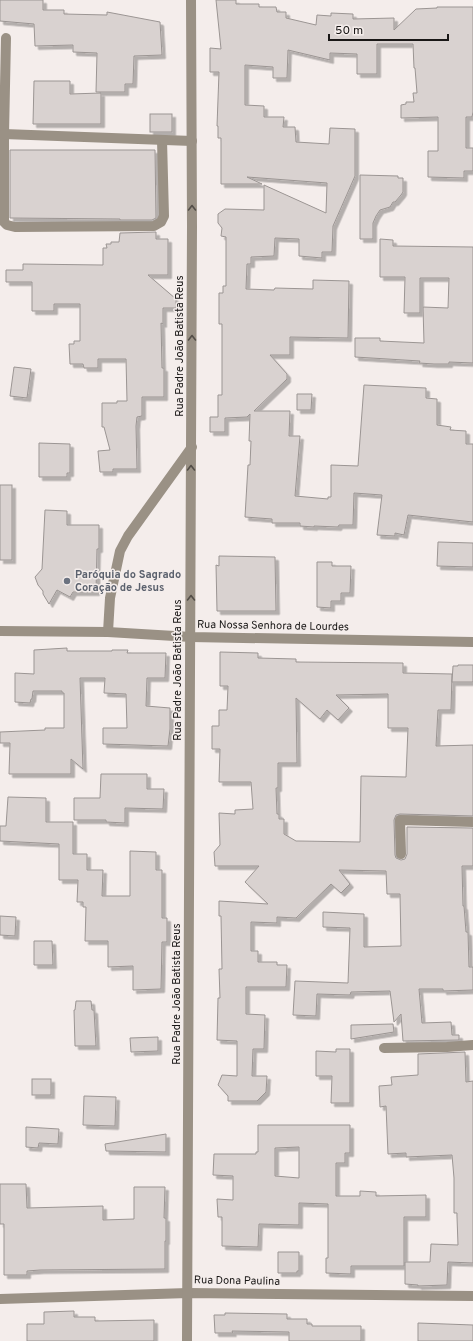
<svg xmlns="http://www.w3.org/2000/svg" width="473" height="1341" viewBox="0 0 473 1341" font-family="Overpass,sans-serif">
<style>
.building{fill:#d9d2d0;stroke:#9b9593;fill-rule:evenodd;filter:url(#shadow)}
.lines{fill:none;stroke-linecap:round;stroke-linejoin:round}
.minor{stroke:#9a9185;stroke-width:10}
.oneway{stroke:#534e48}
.worship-dot{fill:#6b7280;stroke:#f4edeb;stroke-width:1.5}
.labels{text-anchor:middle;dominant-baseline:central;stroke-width:3;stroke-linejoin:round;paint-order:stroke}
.street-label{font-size:11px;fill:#191716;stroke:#f4edeb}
.worship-label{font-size:11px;font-weight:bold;fill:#5b616d;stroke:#f4edeb;text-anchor:start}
</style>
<defs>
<filter id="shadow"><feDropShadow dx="3.5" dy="3.5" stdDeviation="0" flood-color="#0004"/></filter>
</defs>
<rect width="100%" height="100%" fill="#f4edeb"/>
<!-- building -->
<g class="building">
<path d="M0,0H43V10H64V14L107,15V12L160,22L162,55L134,56L133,84H125V92H96L97,53L73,52V45L35,46L34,24L0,21Z"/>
<path d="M216,0H236V4H259V7H276L277,12H286V18L316,25L317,15L331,16V13L353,14V19L394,18V30L416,9L437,8V7H473V112L472,117H466V148H473V171H464V178L428,177V151H438V117L401,118V105L406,104V102H414L413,93H417L415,68H414L413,44H377V74H357V54L330,53V60L288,50L287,78H273V67L245,65V105L264,106V117H284L283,127H295L296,142L329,144L330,128L355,129V176L333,226L332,252H322V258L299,256V239L275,238L274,256L251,257V264H247L246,289L274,290L275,288L313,289V280L349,281L348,338L290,337V355H270L287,374V379L254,411H290L289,436H300L295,496L328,499V497H331V465L358,466L364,385L426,388V398L437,399V425L451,427L450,430L466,431V444H473V522L408,515L404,535L395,533V536L377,535L382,495L354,493L353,525H339L338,527L314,526V527L300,526V523H272V519L245,517L248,465H250L251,441H249L250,414L247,417L225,418V432H210V417H218V395H222V324H219V293H223V286H226V237L221,236L222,228L218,223V214L225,209L264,210V185L326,213L327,183L247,177L262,184H221V138H218V126H217L219,72H210V48L221,49Z"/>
<path d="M34,81H70V94L101,93V124H33Z"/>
<rect x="150" y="114" width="22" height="18"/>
<path d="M10,150H155L156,218L152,220H120V219L10,218Z"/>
<path d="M360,175L398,176V178H403V192L401,195L395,202H393L390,207L380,210L376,216L373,223V239H360Z"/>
<path d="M156,232V239H168V275H148L176,299V308H163V324L161,323L162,368H164V397H142V416L137,417L136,426L137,469H113V472H100L98,451L110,450L104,427H102V403H117V401H127L126,359H98V368H84L83,364H70L69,344H74V341H80V304H54V311H32V282H6V270H23V264L103,265V248H107L106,244H111V242H119L120,233Z"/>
<path d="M380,239L393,240V246L473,247V363L449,362V364H434L419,363L420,361L355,357V338H380V341L424,343L423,307L448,308L449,278H420V313H404L405,277H380Z"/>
<path d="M14,367L31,369L27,398L10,396Z"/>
<path d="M297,394H312L311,410H297Z"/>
<path d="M39,443L70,444V473H67V477H39Z"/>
<rect x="0" y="485" width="12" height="75"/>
<path d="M45,510L67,511V525H99V549H97L96,592H73L70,597L57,590L49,604L43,594V591L38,585L35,577L42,569Z"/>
<path d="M438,542L473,543V567L437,566Z"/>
<path d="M219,556L275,557L276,611H217L216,565L219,566Z"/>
<path d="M317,562H332V566H351L350,593H341V601H331V608L317,607Z"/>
<path d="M67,648V651H112V650H128L127,653H166L165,678H147L146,706L170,708V729L168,746L103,744V728H127L126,694L104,693L105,678H80L83,769L71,759V774H9L10,743H0V732L45,730V728H64V693H62V691H33L32,699H31L30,703L15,702V673L34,674V650Z"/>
<path d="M220,652L258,653V658L296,659V662L403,663V673L452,674L451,710H438L436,746L473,745V816L400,814L396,815L394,820L395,855L396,858L401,860L405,859L407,854V827L473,828V866H462L463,906H464L466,932H468L469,967H473V990L443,991V989H419L422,1023L451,1022L452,1035H459V1040L403,1041L401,1014L394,1022L390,991L351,992L350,995L317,994L316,1016L293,1015L295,981L348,983L350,928L323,927V912L364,914V947L401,946L400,894H387L386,871L339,870L350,884L341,893L331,884L296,918L277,917V923L251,922V951H258V962H277V965H287L286,987H246V1014L265,1015L264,1049H253L252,1076H267L266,1092L257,1101H228V1096L218,1085L222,1075L237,1076V1041L217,1040L218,998H220L219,969H222L221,916H219V901L268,904L245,882L259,866H215L214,852L220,845L219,813L235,814V810L253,809L251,782H219L220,749H212V726H219V710H227L228,686H220ZM388,694V728H408L406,777L361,776L360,842L299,841H296L284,834V819H279V814H277L276,788H278V763H297L296,698L320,719L327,710L338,720L349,708L336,695Z"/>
<path d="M458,665H473V682H452L453,666H458Z"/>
<path d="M101,774H147V789H164L163,809L125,808V823L106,822V820H74V798H100Z"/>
<path d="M8,797L46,798V822H73V854H87V870H103L102,896H130V851L156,852V870H162V918H167V942H162L161,989L133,990V966L108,967V941H85L86,907H83V902H77L78,880H59V844L0,841V826H6Z"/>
<path d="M0,916L16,917L15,936L0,935Z"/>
<path d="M34,941H52L53,965H34Z"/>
<path d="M76,1001H91L92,1010H94L96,1046H75L74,1010H75Z"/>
<path d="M393,1024L394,1032L351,1039V1025Z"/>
<path d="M158,1037V1051L131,1052L130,1038Z"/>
<path d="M336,1049H350V1103H331L332,1076H316V1051L336,1052Z"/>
<path d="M465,1052L466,1082L473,1081V1263L448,1262L447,1285L418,1286V1285L405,1284V1262H430L431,1244L458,1245L457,1217V1213H454V1178L452,1155L406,1157V1153L388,1154L386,1106L380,1107L379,1086L392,1085L391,1077L418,1075V1054Z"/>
<rect x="32" y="1079" width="19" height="16"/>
<path d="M84,1096L116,1097L115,1126L83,1125Z"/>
<path d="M258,1125H350V1153H345V1163H336V1196H360V1191L376,1192V1196L426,1195V1217H404V1266H351V1274L326,1273V1258H328V1204L299,1203V1225L259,1224L258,1247L222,1246V1217H218L217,1199L233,1200V1176L213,1175L214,1154H256V1152H258ZM299,1147V1178L275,1176V1148Z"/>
<path d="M26,1127L59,1129L58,1144L39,1143L38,1148L26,1147Z"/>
<path d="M166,1134V1152L106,1151L105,1144Z"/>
<path d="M0,1184H26L27,1208L103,1206V1220L134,1219V1187H165L164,1218H166V1241H165V1269L40,1270L27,1271V1275H4V1224H0Z"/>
<path d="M278,1252H299V1271H297V1273H278Z"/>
<path d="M74,1311V1317H95V1321L154,1320V1341H27V1324H44V1312Z"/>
<path d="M225,1313L287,1314V1319H307V1324H312V1326H361V1341H289V1332L232,1331L233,1333H215L214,1315H225Z"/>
<path d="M418,1323L473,1325V1341H418Z"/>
</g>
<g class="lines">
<!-- minor -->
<g class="minor">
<path d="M6,38L4,134V222L7,225L15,227L154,226L161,222L164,216L162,140"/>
<path d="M4,134L192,141"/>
<path d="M0,631L108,632L191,637L473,642"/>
<path d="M108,632L110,598L120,551L128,536L192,447"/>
<path d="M401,854L400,820L473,822"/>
<path d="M384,1048L447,1047L473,1045"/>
<path d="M0,1299L188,1293L473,1296"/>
<path d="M187,1341L192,226L191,0"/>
</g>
</g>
<!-- one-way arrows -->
<defs><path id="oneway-chevron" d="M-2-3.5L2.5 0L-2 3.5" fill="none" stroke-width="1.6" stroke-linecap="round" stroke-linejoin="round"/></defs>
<g class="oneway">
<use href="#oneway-chevron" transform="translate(192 208) rotate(-90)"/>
<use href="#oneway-chevron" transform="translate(192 338) rotate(-90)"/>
<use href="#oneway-chevron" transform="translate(191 468) rotate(-90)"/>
<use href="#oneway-chevron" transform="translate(191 598) rotate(-90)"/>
</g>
<!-- markers -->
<circle class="worship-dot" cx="67" cy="581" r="4"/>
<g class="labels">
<!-- street labels -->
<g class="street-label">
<text transform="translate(180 346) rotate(-90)">Rua Padre João Batista Reus</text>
<text transform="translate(273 626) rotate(1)">Rua Nossa Senhora de Lourdes</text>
<text transform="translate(178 670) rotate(-90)">Rua Padre João Batista Reus</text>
<text transform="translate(177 994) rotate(-90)">Rua Padre João Batista Reus</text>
<text transform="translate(237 1281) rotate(1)">Rua Dona Paulina</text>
</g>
<!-- worship labels -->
<g class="worship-label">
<text x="75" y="575">Paróquia do Sagrado<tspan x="75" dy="13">Coração de Jesus</tspan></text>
</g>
</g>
<!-- scale -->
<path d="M329 34v6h119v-6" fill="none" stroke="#191716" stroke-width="2"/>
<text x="335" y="34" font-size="12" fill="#191716" stroke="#f4edeb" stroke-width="3" paint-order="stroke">50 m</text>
</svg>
